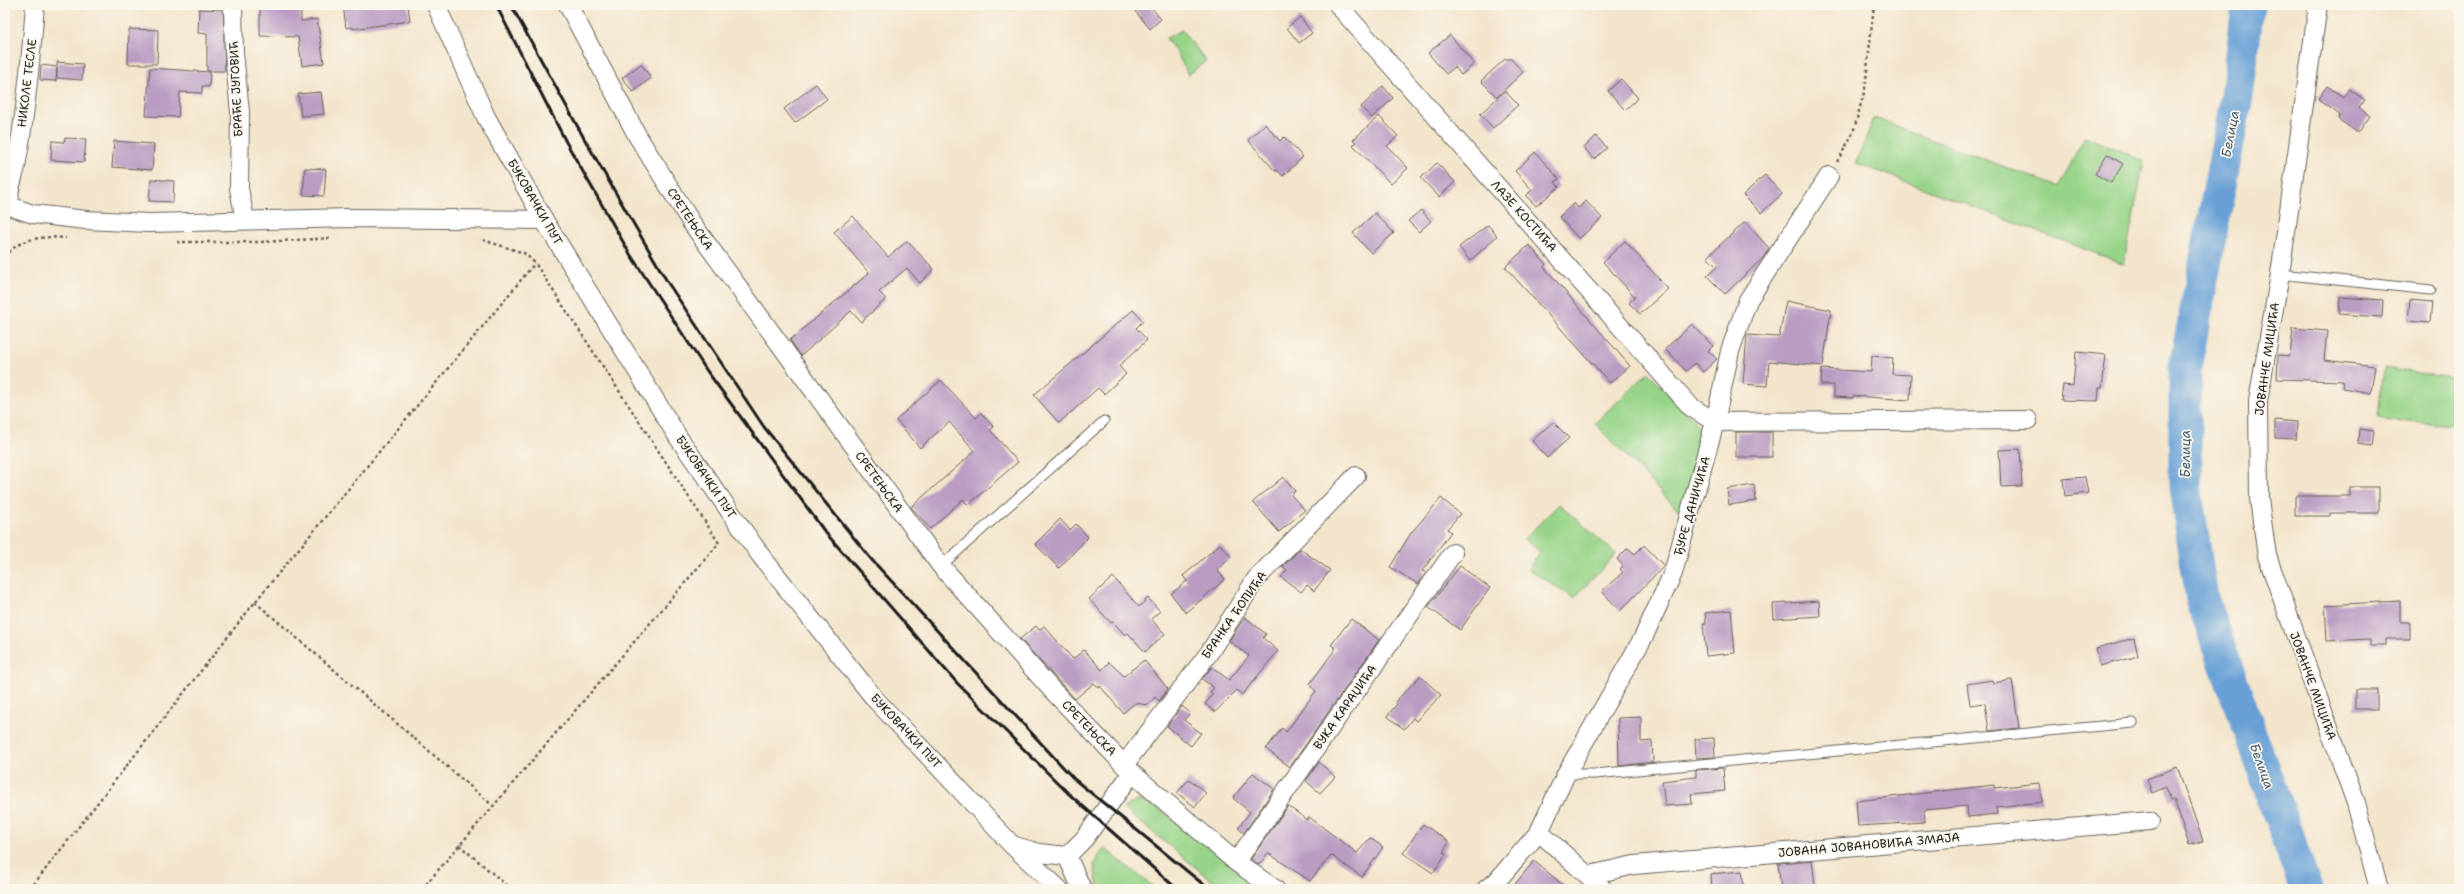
<svg xmlns="http://www.w3.org/2000/svg" width="2464" height="894" viewBox="0 0 2464 894" font-family="'Shantell Sans',sans-serif">
<style>
.green{fill:#97d488;stroke:#5a7852}
.lines{fill:none;stroke-linecap:round;stroke-linejoin:round}
.river{stroke:#68a0d6;stroke-width:33}
.building{fill:#ba9cc3}
.lane-casing{stroke:#67625a;stroke-width:11}
.street-casing{stroke:#67625a;stroke-width:20}
.path{stroke:#67625a;stroke-width:2.5;stroke-dasharray:3 3;stroke-linecap:butt}
.lane{stroke:#fff;stroke-width:9}
.street{stroke:#fff;stroke-width:18}
.rail{stroke:#1c1c1c;stroke-width:3}
.labels{text-anchor:middle;dominant-baseline:central;stroke-width:3.5;stroke-linejoin:round;paint-order:stroke}
.street-label{font-size:12px;fill:#1c1c1c;stroke:#fbf7ec}
.water-label{font-size:13px;font-style:italic;fill:#3e5770;stroke:#fbf7ec}
</style>
<rect width="100%" height="100%" fill="#fbf7ec"/>
<filter id="ink" filterUnits="userSpaceOnUse"><feTurbulence type="fractalNoise" baseFrequency=".025" numOctaves="2"/><feDisplacementMap in="SourceGraphic" scale="8" xChannelSelector="R" yChannelSelector="G"/><feConvolveMatrix kernelMatrix="1 2 1 2 8 2 1 2 1" color-interpolation-filters="sRGB"/></filter>
<filter id="wash" filterUnits="userSpaceOnUse"><feTurbulence type="fractalNoise" baseFrequency=".012" numOctaves="4" result="noise"/><feDisplacementMap in="SourceGraphic" scale="16" xChannelSelector="R" yChannelSelector="G"/><feGaussianBlur stdDeviation="0.9" result="paint"/><feColorMatrix in="noise" values="0 0 0 0 0 0 0 0 0 0 0 0 0 0 0 0 0 1.4 0 .05"/><feComposite in="paint" operator="in"/></filter>
<g filter="url(#wash)">
<rect width="100%" height="100%" fill="#f3e5cc"/>
<!-- green -->
<g class="green">
<path d="M1182,30L1206,61L1188,75L1178,55L1166,38Z"/>
<path d="M1874,118L2059,187L2085,136L2144,161L2124,264L1856,163Z"/>
<path d="M2383,368L2459,379V425L2390,421L2378,418Z"/>
<path d="M1648,372L1693,420L1702,432L1681,512L1665,497L1595,423Z"/>
<path d="M1559,504L1616,554L1574,598L1528,569L1540,552L1524,539Z"/>
<path d="M1140,800L1156,807L1265,889H1222L1123,808Z"/>
<path d="M1104,848L1156,889H1098L1094,864Z"/>
</g>
<g class="lines">
<!-- river -->
<path class="river" d="M2248,5L2237,96L2185,368V486L2202,599L2306,889"/>
</g>
<g id="blocks">
<!-- building -->
<g class="building">
<path d="M260,5L301,6V21L317,19L324,63L302,66L298,37L260,36Z"/>
<path d="M343,5H408L410,21L353,29V27L346,28Z"/>
<path d="M1142,5H1149L1161,19L1150,29L1135,11Z"/>
<path d="M199,9L223,10L225,71H207V34L198,33Z"/>
<path d="M1300,17L1312,33L1299,43L1287,28Z"/>
<path d="M129,29L158,30L157,64H128Z"/>
<path d="M1450,35L1474,64L1461,75L1455,67L1446,74L1428,53Z"/>
<path d="M1505,59H1511L1523,72L1497,97L1481,81Z"/>
<path d="M57,62L83,64L82,80L57,78V68L56,81L40,80L41,65L57,67Z"/>
<path d="M641,64L651,78L633,92L622,78Z"/>
<path d="M150,68L210,72L209,87L202,86V93L180,92L178,117L146,116Z"/>
<path d="M1621,79L1638,98L1625,110L1608,91Z"/>
<path d="M816,84L827,99L795,123L784,109Z"/>
<path d="M1383,86L1393,98L1372,118L1361,107Z"/>
<path d="M2327,86L2343,97L2349,89L2365,100L2359,108L2370,116L2358,133L2338,119L2340,115L2318,99Z"/>
<path d="M1505,91L1518,105L1493,128L1480,114Z"/>
<path d="M321,92L324,114L301,116L298,94Z"/>
<path d="M1379,116L1398,136L1387,146L1408,168L1391,184L1353,145L1356,142L1353,140Z"/>
<path d="M1265,124L1280,141L1284,137L1303,157L1283,176L1277,170L1275,171L1248,140Z"/>
<path d="M1596,136L1607,148L1594,159L1584,148Z"/>
<path d="M65,138L86,139L84,162L51,160L52,141L64,142Z"/>
<path d="M114,141L154,144L152,170L112,167Z"/>
<path d="M1535,152L1559,179L1555,182L1559,187L1536,206L1526,196L1532,190L1515,171Z"/>
<path d="M2107,154L2123,164L2111,183L2095,174Z"/>
<path d="M1437,163L1455,182L1439,197L1421,178Z"/>
<path d="M305,168L326,169L324,196L303,195Z"/>
<path d="M1765,175L1782,194L1761,213L1743,195Z"/>
<path d="M151,179L174,181L173,202L149,201Z"/>
<path d="M1586,201L1602,218L1579,239L1559,217L1574,203L1578,208Z"/>
<path d="M1421,210L1431,221L1419,232L1408,221Z"/>
<path d="M1375,213L1394,233L1371,253L1353,233Z"/>
<path d="M853,216L888,257L907,241L934,269L920,283L907,268L879,292L886,299L861,322L851,311L801,356L790,340L869,273L834,232Z"/>
<path d="M1745,222L1769,248L1764,257L1725,294L1707,276L1717,267L1707,257Z"/>
<path d="M1488,225L1497,236L1470,261L1459,247Z"/>
<path d="M1625,241L1668,289L1640,314L1629,303L1635,297L1603,262Z"/>
<path d="M1529,245L1546,264L1544,267L1630,366L1610,383L1505,267Z"/>
<path d="M2340,297L2383,300L2382,317L2339,314Z"/>
<path d="M2410,300L2432,302L2430,323L2408,321Z"/>
<path d="M1786,301L1831,310L1823,366L1769,361L1767,386L1743,384L1747,335L1779,337Z"/>
<path d="M1133,310L1143,321L1136,328L1147,340L1119,366L1126,374L1104,394L1098,388L1059,423L1034,395Z"/>
<path d="M1692,324L1713,346L1708,351L1717,359L1703,372L1695,363L1686,371L1665,349Z"/>
<path d="M2293,328L2327,331L2324,360L2375,366L2371,393L2342,388L2343,381L2277,379L2278,355L2290,356Z"/>
<path d="M2076,352L2106,355L2102,388H2099L2098,401L2061,400L2063,385L2073,386Z"/>
<path d="M1872,356L1893,358L1892,374L1911,375L1910,400L1853,396V398L1834,397V385H1821L1822,369L1871,372Z"/>
<path d="M941,380L976,418L981,413L994,427L990,430L1018,462L968,505L963,499L930,529L911,507L975,451L949,422L920,448L896,420Z"/>
<path d="M2275,420L2297,422L2296,439L2275,438Z"/>
<path d="M1553,422L1569,438L1547,458L1532,441Z"/>
<path d="M2359,429L2374,431L2372,446L2358,444Z"/>
<rect x="1736" y="432" width="36" height="25"/>
<path d="M2020,449L2022,486L2001,487L1999,450Z"/>
<path d="M1283,477L1295,491L1291,495L1305,510L1279,532L1253,502Z"/>
<path d="M2085,477L2088,493L2065,496L2063,479Z"/>
<path d="M1754,485L1756,501L1729,505L1727,489Z"/>
<path d="M2350,487H2379V513H2330V516H2295V496H2350Z"/>
<path d="M1441,498L1460,514L1447,529L1451,532L1422,571L1426,573L1418,584L1390,567L1411,533Z"/>
<path d="M1060,519L1070,530L1076,524L1088,537L1059,568L1035,544Z"/>
<path d="M1220,544L1231,557L1217,570L1225,579L1186,613L1171,594L1187,581L1183,576Z"/>
<path d="M1644,545L1664,566L1620,611L1602,591L1623,572L1620,569L1623,566L1617,559L1628,548L1635,554Z"/>
<path d="M1300,549L1330,570L1314,591L1307,585L1301,592L1281,577L1287,570L1282,567Z"/>
<path d="M1460,566L1490,588L1460,630L1428,607Z"/>
<path d="M1113,577L1139,607L1148,598L1160,611L1151,619L1165,634L1145,652L1128,633L1125,635L1113,622L1111,623L1089,599Z"/>
<path d="M1819,601L1820,616L1774,619L1773,604Z"/>
<path d="M2400,601V622H2410V639H2386V646H2370V639L2327,641L2325,605Z"/>
<path d="M1731,610L1735,653L1706,656L1703,623H1706L1705,613Z"/>
<path d="M1245,617L1266,634L1263,638L1278,651L1242,695L1237,690L1215,712L1205,704L1213,694L1210,692L1214,688L1202,679L1212,667L1229,680L1249,656L1229,641Z"/>
<path d="M1351,619L1379,640L1290,767L1266,749L1282,728L1286,732L1316,691L1309,685L1336,648L1331,645Z"/>
<path d="M1036,626L1039,630L1044,626L1073,659L1084,650L1102,670L1109,662L1124,676L1144,660L1168,689L1159,701L1155,697L1148,705L1135,703L1123,713L1100,686L1099,688L1094,683L1075,699L1020,639Z"/>
<path d="M2134,638L2138,656L2100,666L2096,648Z"/>
<path d="M1420,676L1441,695L1416,721L1413,718L1404,729L1387,716L1397,704L1395,702Z"/>
<path d="M1992,680L1993,683L2012,680L2019,728L1989,731L1985,703L1970,705L1967,684Z"/>
<rect x="2355" y="690" width="22" height="19"/>
<path d="M1182,706L1190,713L1184,720L1201,733L1191,746L1167,726Z"/>
<path d="M1641,717V742L1652,741L1653,762L1619,766L1618,718Z"/>
<path d="M1714,738L1715,757L1696,758L1695,739Z"/>
<path d="M1319,762L1335,777L1320,793L1306,781Z"/>
<path d="M2177,767L2203,841L2189,845L2174,799L2171,800L2166,787L2152,793L2147,779Z"/>
<path d="M1723,768L1725,791L1691,794L1692,804L1665,806L1662,781L1696,777V770Z"/>
<path d="M1253,773L1274,789L1244,833L1238,828L1250,812L1233,798Z"/>
<path d="M1189,779L1206,793L1195,807L1177,793Z"/>
<path d="M2039,783L2042,802L1996,807L1997,814L1968,817L1967,806L1924,810L1925,822L1858,826L1856,801L1994,785V788Z"/>
<path d="M1288,806L1307,820L1309,817L1357,853L1370,838L1383,847L1362,877L1331,855L1310,881L1268,853L1259,865L1251,859Z"/>
<path d="M1423,824L1449,842L1443,852L1446,854L1433,873L1403,853Z"/>
<path d="M1812,860L1815,885L1781,889L1778,863Z"/>
<path d="M1534,861L1545,870L1568,889H1511Z"/>
<path d="M1742,871L1744,889H1712L1711,874Z"/>
</g>
</g>
</g>
<g filter="url(#ink)">
<use href="#blocks" fill-opacity="0" stroke="#67625a" stroke-width="1"/>
<g class="lines">
<!-- lane casing -->
<g class="lane-casing">
<g id="lane">
<path d="M2280,274L2431,290"/>
<path d="M941,566L1104,421"/>
<path d="M1566,774H1595L2133,723"/>
</g>
</g>
<!-- street casing -->
<g class="street-casing">
<g id="street">
<path d="M35,5C31,58 26,113 16,166C14,178 5,194 12,207L33,214L86,220L149,223L351,218L544,220"/>
<path d="M233,5L234,53L240,112L239,188L245,220"/>
<path d="M436,5L486,117L544,220L678,437L761,556L875,699L1012,845L1059,889"/>
<path d="M568,5L638,137L691,222L941,566L1052,690L1132,773L1236,862L1275,889"/>
<path d="M1338,5L1691,407L1715,422L2028,420"/>
<path d="M2318,5L2280,274L2258,401L2259,499L2267,556L2356,803L2379,889"/>
<path d="M1124,765L1209,653L1256,579L1356,476"/>
<path d="M1539,832L1603,889"/>
<path d="M1015,846L1039,853L1067,856L1082,889"/>
<path d="M1067,856L1084,839L1132,773"/>
<path d="M1236,862L1453,553"/>
<path d="M1590,875L1634,865L2150,821"/>
<path d="M1486,889L1496,882L1539,832L1566,774L1643,638L1673,573L1715,422L1730,351L1748,300L1829,176"/>
</g>
</g>
<!-- path -->
<g class="path">
<path d="M1837,162L1853,133L1865,89L1874,5"/>
<path d="M177,242H261L332,238"/>
<path d="M5,257C20,237 43,236 66,238"/>
<path d="M255,602L492,805"/>
<path d="M459,845L511,889"/>
<path d="M30,889L255,602L535,263"/>
<path d="M422,889L719,543L535,263L524,253L480,239"/>
</g>
<!-- lane -->
<use href="#lane" class="lane"/>
<!-- street -->
<use href="#street" class="street"/>
<!-- rail -->
<g class="rail">
<path d="M496,5L566,142L630,254L707,371L825,532L958,684L1069,794L1177,889"/>
<path d="M511,5L585,140L668,283L764,427L871,559L1074,779L1209,889"/>
</g>
</g>
</g>
<g class="labels">
<!-- street labels -->
<g class="street-label">
<text transform="translate(27 83) rotate(-83)">НИКОЛЕ ТЕСЛЕ</text>
<text transform="translate(236 89) rotate(-93)">БРАЋЕ ЈУГОВИЋ</text>
<text transform="translate(535 202) rotate(60)">БУКОВАЧКИ ПУТ</text>
<text transform="translate(1524 216) rotate(48)">ЛАЗЕ КОСТИЋА</text>
<text transform="translate(690 219) rotate(56)">СРЕТЕЊСКА</text>
<text transform="translate(2267 359) rotate(-82)">ЈОВАНЧЕ МИЦИЋА</text>
<text transform="translate(706 477) rotate(56)">БУКОВАЧКИ ПУТ</text>
<text transform="translate(879 482) rotate(54)">СРЕТЕЊСКА</text>
<text transform="translate(1692 506) rotate(-74)">ЂУРЕ ДАНИЧИЋА</text>
<text transform="translate(1234 615) rotate(-55)">БРАНКА ЋОПИЋА</text>
<text transform="translate(2313 686) rotate(70)">ЈОВАНЧЕ МИЦИЋА</text>
<text transform="translate(1345 707) rotate(-55)">ВУКА КАРАЏИЋА</text>
<text transform="translate(1089 728) rotate(46)">СРЕТЕЊСКА</text>
<text transform="translate(906 731) rotate(47)">БУКОВАЧКИ ПУТ</text>
<text transform="translate(1869 845) rotate(-5)">ЈОВАНА ЈОВАНОВИЋА ЗМАЈА</text>
</g>
<!-- water labels -->
<g class="water-label">
<text transform="translate(2230 134) rotate(-79)">Белица</text>
<text transform="translate(2185 454) rotate(-90)">Белица</text>
<text transform="translate(2262 766) rotate(70)">Белица</text>
</g>
</g>
<!-- margin -->
<rect width="2464" height="894" fill="none" stroke="#fbf7ec" stroke-width="20"/>
</svg>
